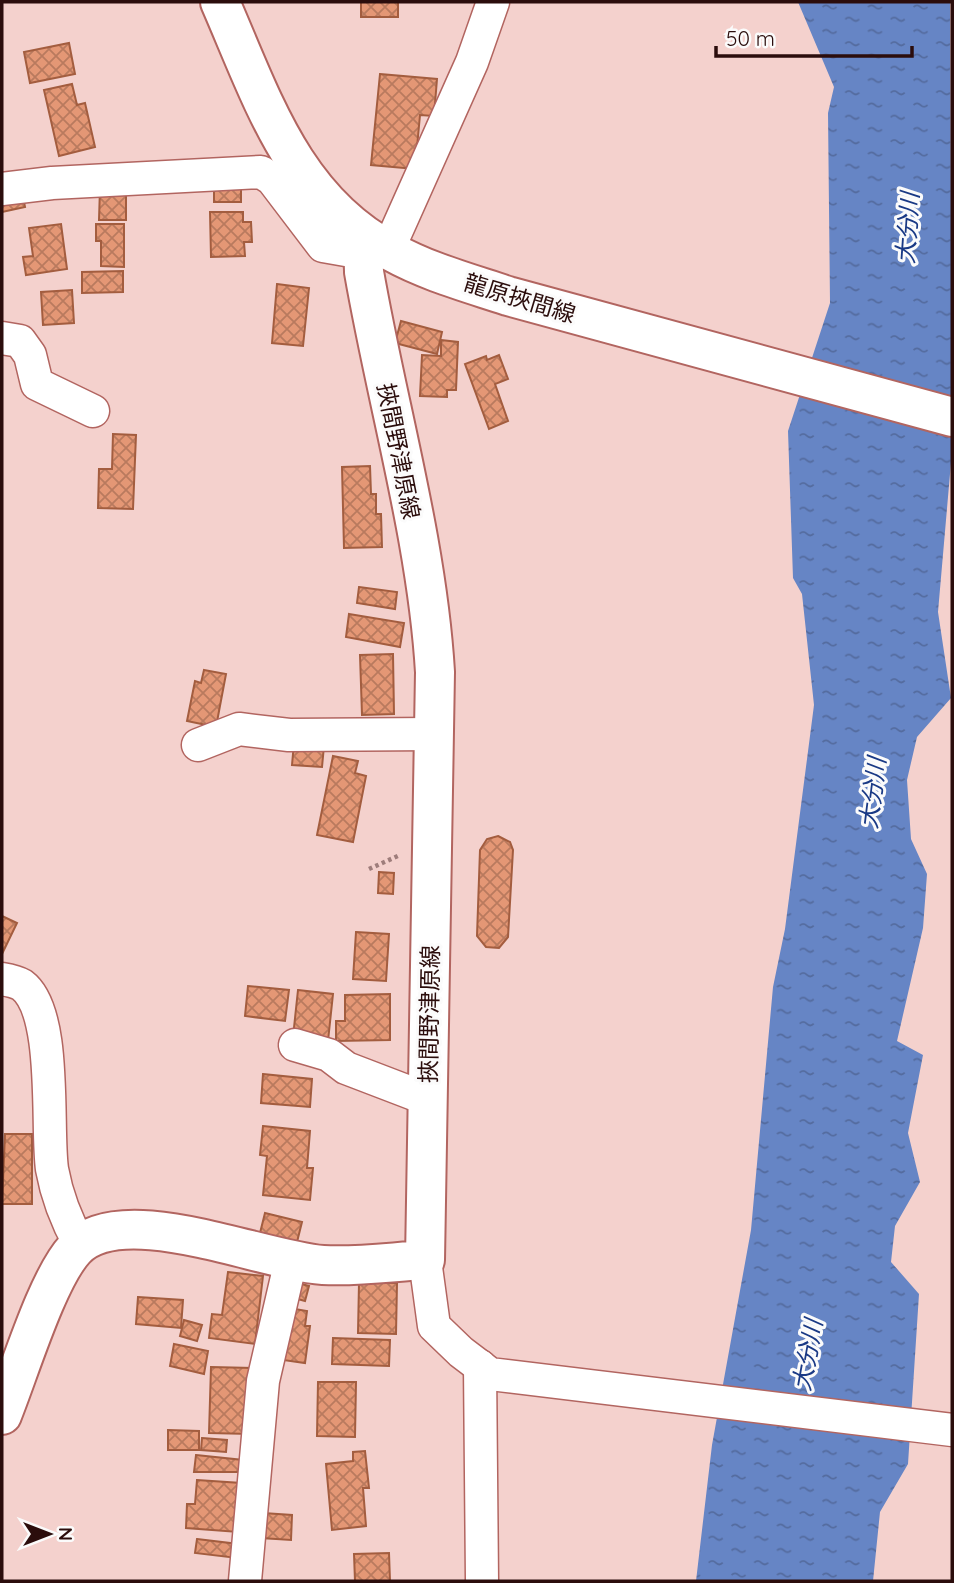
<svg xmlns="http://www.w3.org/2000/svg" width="954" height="1583" viewBox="0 0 954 1583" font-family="Quicksand,'Noto Sans JP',sans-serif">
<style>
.water{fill:url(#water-ripples)}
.building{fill:url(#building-cross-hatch);stroke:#a35d3f;stroke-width:2}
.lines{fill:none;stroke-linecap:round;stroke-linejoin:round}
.street-casing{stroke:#b26560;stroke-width:35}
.secondary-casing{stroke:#b26560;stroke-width:42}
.path{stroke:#9e7d7b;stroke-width:4.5;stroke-dasharray:3.5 3.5;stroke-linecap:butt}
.street{stroke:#fff;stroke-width:32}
.secondary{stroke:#fff;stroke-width:38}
.labels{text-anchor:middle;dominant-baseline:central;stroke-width:6;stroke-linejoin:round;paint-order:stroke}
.street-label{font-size:23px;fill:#2b0d0c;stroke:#fbfbfb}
.water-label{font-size:24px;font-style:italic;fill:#193985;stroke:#fbfbfb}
</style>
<defs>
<pattern id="water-ripples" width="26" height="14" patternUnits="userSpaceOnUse" patternTransform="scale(1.75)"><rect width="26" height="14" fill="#6685c5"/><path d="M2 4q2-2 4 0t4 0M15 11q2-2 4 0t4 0" fill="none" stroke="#546b9e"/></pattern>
<pattern id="building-cross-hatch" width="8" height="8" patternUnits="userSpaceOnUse" patternTransform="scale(1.75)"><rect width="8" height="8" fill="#e49775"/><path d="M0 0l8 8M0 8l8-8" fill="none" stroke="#b97a5e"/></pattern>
</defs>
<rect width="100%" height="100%" fill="#f4d1cd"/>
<!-- water -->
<path class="water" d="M798,2H950L952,451L938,612L951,698L917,737L907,780L911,839L927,874L923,928L897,1041L923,1055L908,1133L920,1182L895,1226L891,1262L919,1294L908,1464L880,1512L873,1581H696L712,1445L751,1230L773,987L785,929L814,705L802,594L793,578L788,431L830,303L828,113L834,87Z"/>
<!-- building -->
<g class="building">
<rect x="361" y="2" width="37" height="15"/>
<path d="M69,43L75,74L30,83L24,52Z"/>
<path d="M380,74L437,79L434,116L420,115L415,169L371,165Z"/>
<path d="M72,84L77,105L85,103L95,147L59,156L44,90Z"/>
<path d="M214,180L241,181V202H214Z"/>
<path d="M100,188H126V220H99Z"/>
<path d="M22,191L25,207L2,212V196Z"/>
<path d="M210,212H243V222H251L252,242H244L245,256L211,257Z"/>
<path d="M61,224L67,269L26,275L23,257L33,256L29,228Z"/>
<path d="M96,224H124V267L101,266V241H96Z"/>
<path d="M123,271V292L82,293V272Z"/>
<path d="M277,284L309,288L303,346L272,343Z"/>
<path d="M72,290L74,323L43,325L41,292Z"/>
<path d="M401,321L442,332L437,354L395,343Z"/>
<path d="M441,340L458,342L456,390H447V397L420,396L422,355L441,356Z"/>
<path d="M499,355L508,379L495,384L508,421L489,429L465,364L486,356L487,360Z"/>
<path d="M113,434L136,435L133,509L98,508L99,469H112Z"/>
<path d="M370,466L371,494H376V514H381L382,547L344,548L342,467Z"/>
<path d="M359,587L397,592L395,609L357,603Z"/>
<path d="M349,614L404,623L400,647L346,637Z"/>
<path d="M393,654L394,714L362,715L360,655Z"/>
<path d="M204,670L226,674L216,727L187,721L195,681L201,683Z"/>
<path d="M294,743L324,746L322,767L292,765Z"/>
<path d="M333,756L358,761L355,773L366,776L353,842L317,835Z"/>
<path d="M498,836L510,842L513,850L508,937L499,948L486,947L477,936L480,850L487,839Z"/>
<path d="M379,872L394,873L393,894L378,893Z"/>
<path d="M2,916L17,923L2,954Z"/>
<path d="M356,932L389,934L386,981L353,979Z"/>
<path d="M248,986L289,990L285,1021L245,1016Z"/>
<path d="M298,990L333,994L328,1041L293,1037Z"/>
<path d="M390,994V1040L336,1041V1021H345V995Z"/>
<path d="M263,1074L312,1079L310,1107L261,1103Z"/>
<path d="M263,1126L310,1131L307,1168H313L310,1200L263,1195L267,1156L260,1155Z"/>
<path d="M5,1134H32V1204H2Z"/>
<path d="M265,1213L302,1222L295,1250L258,1241Z"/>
<path d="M228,1272L263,1276L255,1344L209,1338L212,1314L222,1315Z"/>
<path d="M298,1283L309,1286L305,1301L294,1298Z"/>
<path d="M359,1283H397L396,1334L358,1333Z"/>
<path d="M138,1297L183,1300L181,1328L136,1324Z"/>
<path d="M289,1308L307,1311L305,1326H310L305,1363L283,1360Z"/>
<path d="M184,1320L202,1325L197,1341L180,1336Z"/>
<path d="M333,1338L390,1340L389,1366L332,1364Z"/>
<path d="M174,1344L208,1351L204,1374L170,1366Z"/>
<path d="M211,1367L253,1368L251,1434L209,1433Z"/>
<path d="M318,1382H356L355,1437L317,1436Z"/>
<path d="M168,1430L199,1431V1450H168Z"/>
<path d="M202,1438L227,1440L226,1452L201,1450Z"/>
<path d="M365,1451L369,1488H363L366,1526L332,1530L326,1464L353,1461V1452Z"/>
<path d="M196,1455L243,1460L242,1472H194Z"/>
<path d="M197,1480L241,1483L238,1532L186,1528L187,1504H195Z"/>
<path d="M263,1513L292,1515L291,1540L261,1538Z"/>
<path d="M197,1539L238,1544L237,1558L195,1553Z"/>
<path d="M389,1553L390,1581H355L354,1554Z"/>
</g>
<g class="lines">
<!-- street casing -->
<g class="street-casing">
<g id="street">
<path d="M2,189L52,183L261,172L272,179L323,246L363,253"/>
<path d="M388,250L472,62L493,2"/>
<path d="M2,338L20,341L30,355L37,384L93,411"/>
<path d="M198,745L239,729L289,735L434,734"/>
<path d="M2,979C8,980 17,982 22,985C58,1012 46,1128 52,1169C57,1197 66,1220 80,1245"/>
<path d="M295,1045L329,1055L346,1068L427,1099"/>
<path d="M425,1260L434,1326L461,1352L490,1374L952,1430"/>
<path d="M480,1366L482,1581"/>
<path d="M245,1581L263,1381L291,1260"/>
</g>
</g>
<!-- secondary casing -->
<g class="secondary-casing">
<g id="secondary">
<path d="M220,2C262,98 293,200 392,252C428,272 469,283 508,296L952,417"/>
<path d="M2,1415C19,1373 47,1279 75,1249C122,1199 262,1261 323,1265C357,1267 391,1262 425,1260L435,672C427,539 387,404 364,272L363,235"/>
</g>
</g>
<!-- path -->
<path class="path" d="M369,869L400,855"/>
<!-- street -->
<use href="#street" class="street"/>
<!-- secondary -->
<use href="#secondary" class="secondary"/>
</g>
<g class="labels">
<!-- street labels -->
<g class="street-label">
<text transform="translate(520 298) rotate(17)">龍原挾間線</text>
<text transform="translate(399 451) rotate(79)">挾間野津原線</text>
<text transform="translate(429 1014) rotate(-89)">挾間野津原線</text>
</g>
<!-- water labels -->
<g class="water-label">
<text transform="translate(907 228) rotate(-86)">大分川</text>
<text transform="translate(872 793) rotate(-83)">大分川</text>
<text transform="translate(807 1355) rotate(-80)">大分川</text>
</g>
</g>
<!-- border -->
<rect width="954" height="1583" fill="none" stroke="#2b0d0c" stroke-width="7"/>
<!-- north arrow -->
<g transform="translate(49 1534) rotate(90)" stroke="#fbfbfb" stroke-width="5" paint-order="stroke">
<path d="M0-5L12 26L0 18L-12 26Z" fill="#2b0d0c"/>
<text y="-10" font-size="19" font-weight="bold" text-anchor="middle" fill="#2b0d0c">N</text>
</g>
<!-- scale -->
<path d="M716 46v10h196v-10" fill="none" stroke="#2b0d0c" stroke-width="3.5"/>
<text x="726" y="46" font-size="21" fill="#2b0d0c" stroke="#fbfbfb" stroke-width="5" paint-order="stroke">50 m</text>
</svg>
